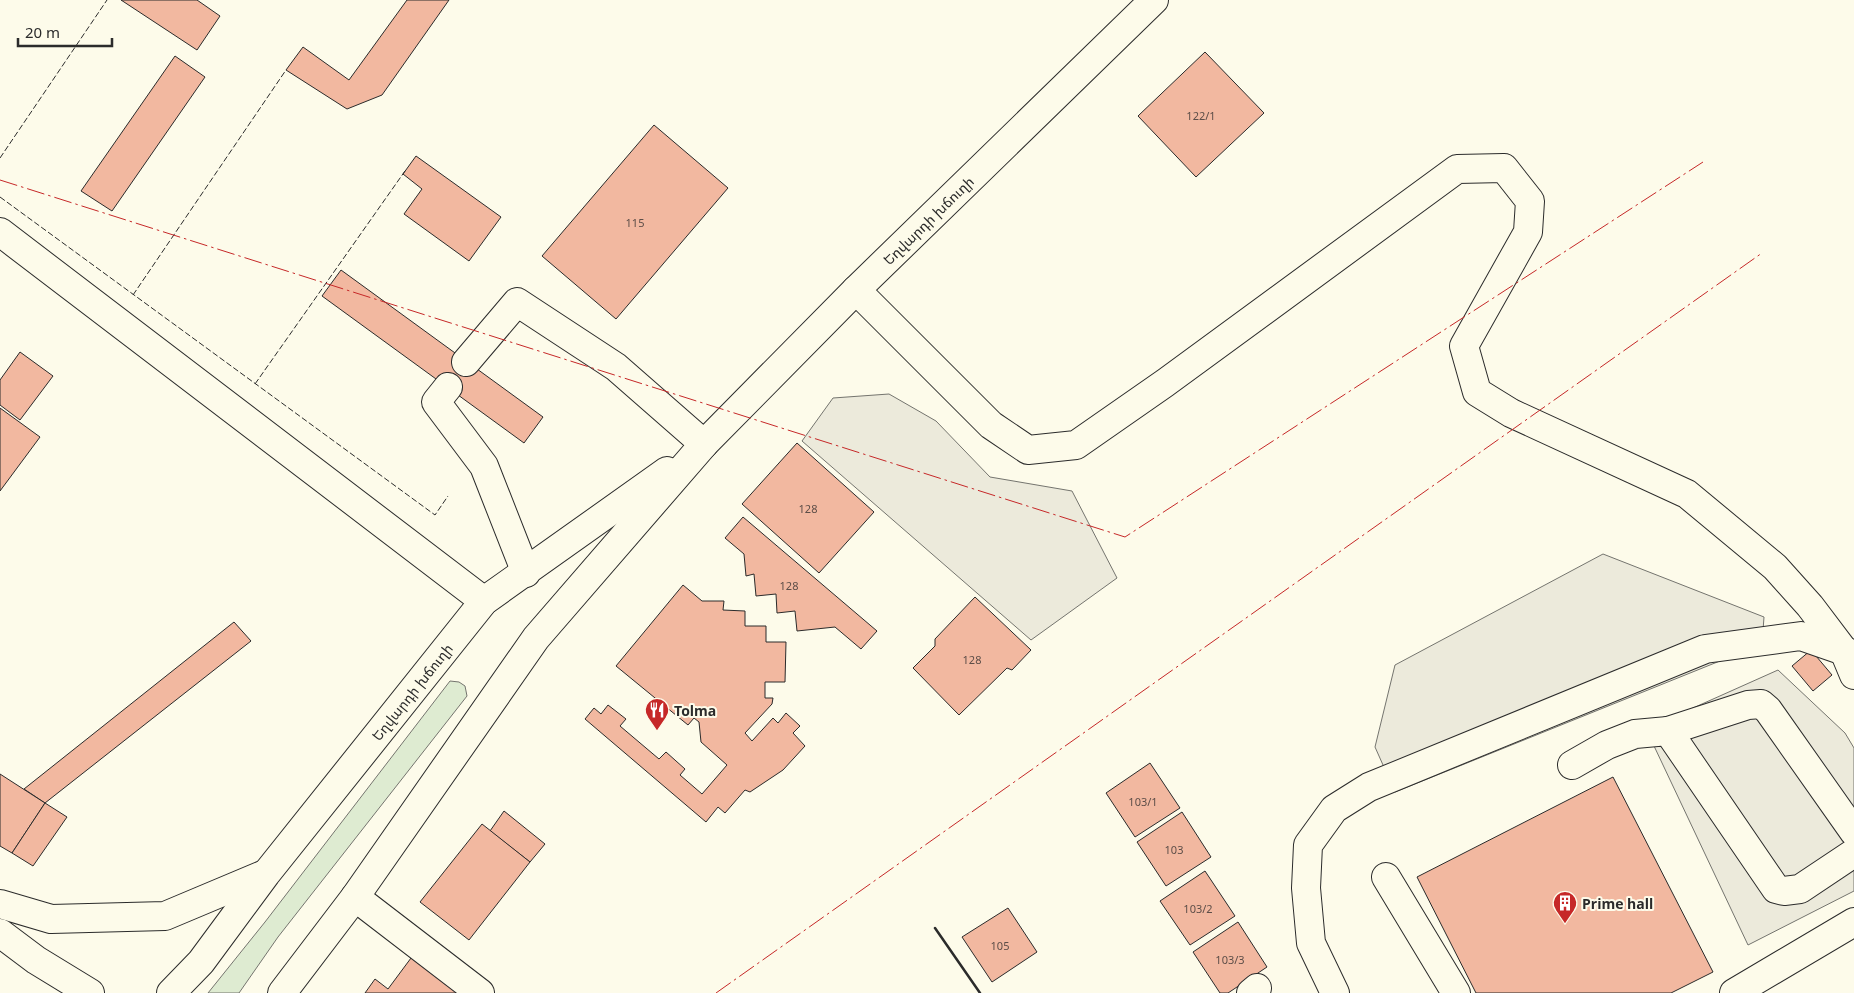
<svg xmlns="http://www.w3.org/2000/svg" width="1854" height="993" viewBox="0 0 1854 993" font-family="Georgia,'Noto Sans Armenian',serif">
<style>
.green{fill:#deebd1;stroke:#74746e}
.parking{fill:#eceadb;stroke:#74746e}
.building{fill:#f2b8a0;stroke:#2b2b2b}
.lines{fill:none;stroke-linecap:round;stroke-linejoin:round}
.minor-casing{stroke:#2b2b2b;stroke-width:30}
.major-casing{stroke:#2b2b2b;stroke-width:30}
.minor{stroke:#fdfbea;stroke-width:28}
.major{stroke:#fdfbea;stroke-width:28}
.fence{stroke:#2b2b2b;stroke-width:1;stroke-dasharray:6 2.5;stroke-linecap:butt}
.wall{stroke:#2b2b2b;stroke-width:2.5}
.power{stroke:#c62828;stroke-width:1;stroke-dasharray:18 4 2.5 4;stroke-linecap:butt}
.labels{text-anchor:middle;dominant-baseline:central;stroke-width:4;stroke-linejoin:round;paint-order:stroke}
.number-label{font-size:11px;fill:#5d4e48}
.street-label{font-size:14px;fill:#2b2b2b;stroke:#fdfbea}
.poi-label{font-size:14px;font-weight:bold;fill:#2b2b2b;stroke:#fdfbea;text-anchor:start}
</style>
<rect width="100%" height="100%" fill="#fdfbea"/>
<!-- green -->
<path class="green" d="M450,681L459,682L465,686L467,696L278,937L239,993H208L265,922Z"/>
<!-- parking -->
<g class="parking">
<path d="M889,394L936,421L990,477L1072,491L1117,578L1031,640L802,441L833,398Z"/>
<path d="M1603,554L1764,617L1762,644L1395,792L1375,747L1395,665Z"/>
<path d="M1778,670L1845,733L1854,748V891L1748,945L1646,729Z"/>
</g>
<!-- building -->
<g class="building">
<path d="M121,0H197L220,16L197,50Z"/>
<path d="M407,0H449L382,95L347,109L286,70L303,47L349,80Z"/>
<path d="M1205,52L1264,113L1196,177L1138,116Z"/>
<path d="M175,56L205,77L112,211L81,191Z"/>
<path d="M654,125L728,188L616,319L542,256Z"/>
<path d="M416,156L501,217L469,261L404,214L422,189L403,174Z"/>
<path d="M341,270L543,417L524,443L322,296Z"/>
<path d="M20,352L53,376L20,420L0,405V380Z"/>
<path d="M0,408L40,437L0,491Z"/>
<path d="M797,443L874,512L819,573L742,504Z"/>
<path d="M743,517L877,631L861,649L835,627L797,631L795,611L777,613L776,594L756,596L754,574L746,576L744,554L725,538Z"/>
<path d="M683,585L702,601H724L723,610L745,611V626H766V642H786L785,682H765V698H773L772,704L745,733L752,741L773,718L778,723L786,713L800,726L793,733L805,746L783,770L750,792L745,790L725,813L718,807L706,822L585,719L594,708L601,714L608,705L626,719L620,726L659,759L666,752L685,769L680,775L702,794L727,765L701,742L699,722L694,718L688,725L616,666Z"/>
<path d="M975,597L1031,650L1012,670L1007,668L959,715L913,668L935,646V639Z"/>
<path d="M234,622L251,641L45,803L24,789Z"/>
<path d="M1811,650L1832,675L1813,691L1792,666Z"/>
<path d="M1150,763L1180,808L1135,837L1106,793Z"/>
<path d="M0,774L45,803L12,853L0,846Z"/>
<path d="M1613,777L1713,972L1671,993H1476L1417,877Z"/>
<path d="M45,803L67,817L33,866L12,853Z"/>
<path d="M504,811L545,844L530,862L490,831Z"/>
<path d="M1182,812L1211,857L1166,886L1137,842Z"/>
<path d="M482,824L530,862L469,940L420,902Z"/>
<path d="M1205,871L1235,916L1190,945L1160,901Z"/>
<path d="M1008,908L1037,952L992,982L962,937Z"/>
<path d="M1238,922L1267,967L1228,993H1220L1193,952Z"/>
<path d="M414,954L466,993H365L375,979L388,989Z"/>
</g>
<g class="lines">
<!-- minor casing -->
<g class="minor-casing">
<g id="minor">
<path d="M0,232L484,601"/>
<path d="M856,290L991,425L1028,450L1076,445L1165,383L1457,169L1504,168L1530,201L1528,232L1464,346L1477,392L1511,413L1687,494L1775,567L1810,606L1844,651L1854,675"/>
<path d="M466,362L517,302L616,367L704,444"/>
<path d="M448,387L436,402L484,466L526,573"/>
<path d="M1668,731L1748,705L1761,704L1768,710L1854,832"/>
<path d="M1572,765L1607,745L1635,734L1668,731L1776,889L1784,891L1800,889L1854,853"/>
<path d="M1386,877L1456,993"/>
<path d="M355,897L480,993"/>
<path d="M1251,993L1257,988"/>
<path d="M1335,993L1311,943L1306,888L1308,845L1334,809L1369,787L1705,649L1801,636L1847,652"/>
<path d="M1734,993L1854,922"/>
</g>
</g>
<!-- major casing -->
<g class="major-casing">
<g id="major">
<path d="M0,904L51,919L165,916L265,874"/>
<path d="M0,933L36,960L90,993"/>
<path id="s1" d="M171,993L201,962L266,874L484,601L667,471"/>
<path id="s2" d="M282,993L355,897L536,638L704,444L856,290L1154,0"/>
</g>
</g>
<!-- minor -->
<use href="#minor" class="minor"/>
<!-- major -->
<use href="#major" class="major"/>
<!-- fence -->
<g class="fence">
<path d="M0,158L107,0"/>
<path d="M0,197L435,515L448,496"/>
<path d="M133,295L286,70"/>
<path d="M255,384L405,171"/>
</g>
<!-- wall -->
<path class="wall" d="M935,928L980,993"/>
<!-- power -->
<g class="power">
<path d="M0,180L1125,537L1703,162"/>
<path d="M716,993L1762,253"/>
</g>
</g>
<!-- icons -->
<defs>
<g id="restaurant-pin" transform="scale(1.25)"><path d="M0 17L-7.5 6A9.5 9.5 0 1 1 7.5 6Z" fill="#c62828" stroke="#fdfbea"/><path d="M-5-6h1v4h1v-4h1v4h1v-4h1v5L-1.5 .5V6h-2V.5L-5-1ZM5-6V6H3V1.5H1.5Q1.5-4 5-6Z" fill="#fff"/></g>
<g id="building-pin" transform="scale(1.25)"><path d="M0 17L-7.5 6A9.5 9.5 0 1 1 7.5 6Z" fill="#c62828" stroke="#fdfbea"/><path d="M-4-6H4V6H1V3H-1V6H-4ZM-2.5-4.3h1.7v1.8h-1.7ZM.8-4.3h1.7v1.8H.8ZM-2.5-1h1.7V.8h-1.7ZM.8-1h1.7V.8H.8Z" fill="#fff"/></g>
</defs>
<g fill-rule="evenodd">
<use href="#restaurant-pin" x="657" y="710"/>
<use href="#building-pin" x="1565" y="903"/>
</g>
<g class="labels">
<!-- number labels -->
<g class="number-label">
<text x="1201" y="115">122/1</text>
<text x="635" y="222">115</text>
<text x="808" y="508">128</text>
<text x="789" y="585">128</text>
<text x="972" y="659">128</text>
<text x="1143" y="801">103/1</text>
<text x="1174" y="849">103</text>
<text x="1198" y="908">103/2</text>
<text x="1000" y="945">105</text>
<text x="1230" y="959">103/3</text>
</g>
<!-- street labels -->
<g class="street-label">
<text stroke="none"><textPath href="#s2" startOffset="1010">Եղվարդի խճուղի</textPath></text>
<text stroke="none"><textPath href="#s1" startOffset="386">Եղվարդի խճուղի</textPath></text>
</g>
<!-- poi labels -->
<g class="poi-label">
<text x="674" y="710">Tolma</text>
<text x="1582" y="903">Prime hall</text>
</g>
</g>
<!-- scale -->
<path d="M18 38v8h94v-8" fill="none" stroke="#2b2b2b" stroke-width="2.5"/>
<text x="25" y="38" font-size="15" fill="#2b2b2b" stroke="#fdfbea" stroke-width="4" paint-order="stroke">20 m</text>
</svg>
